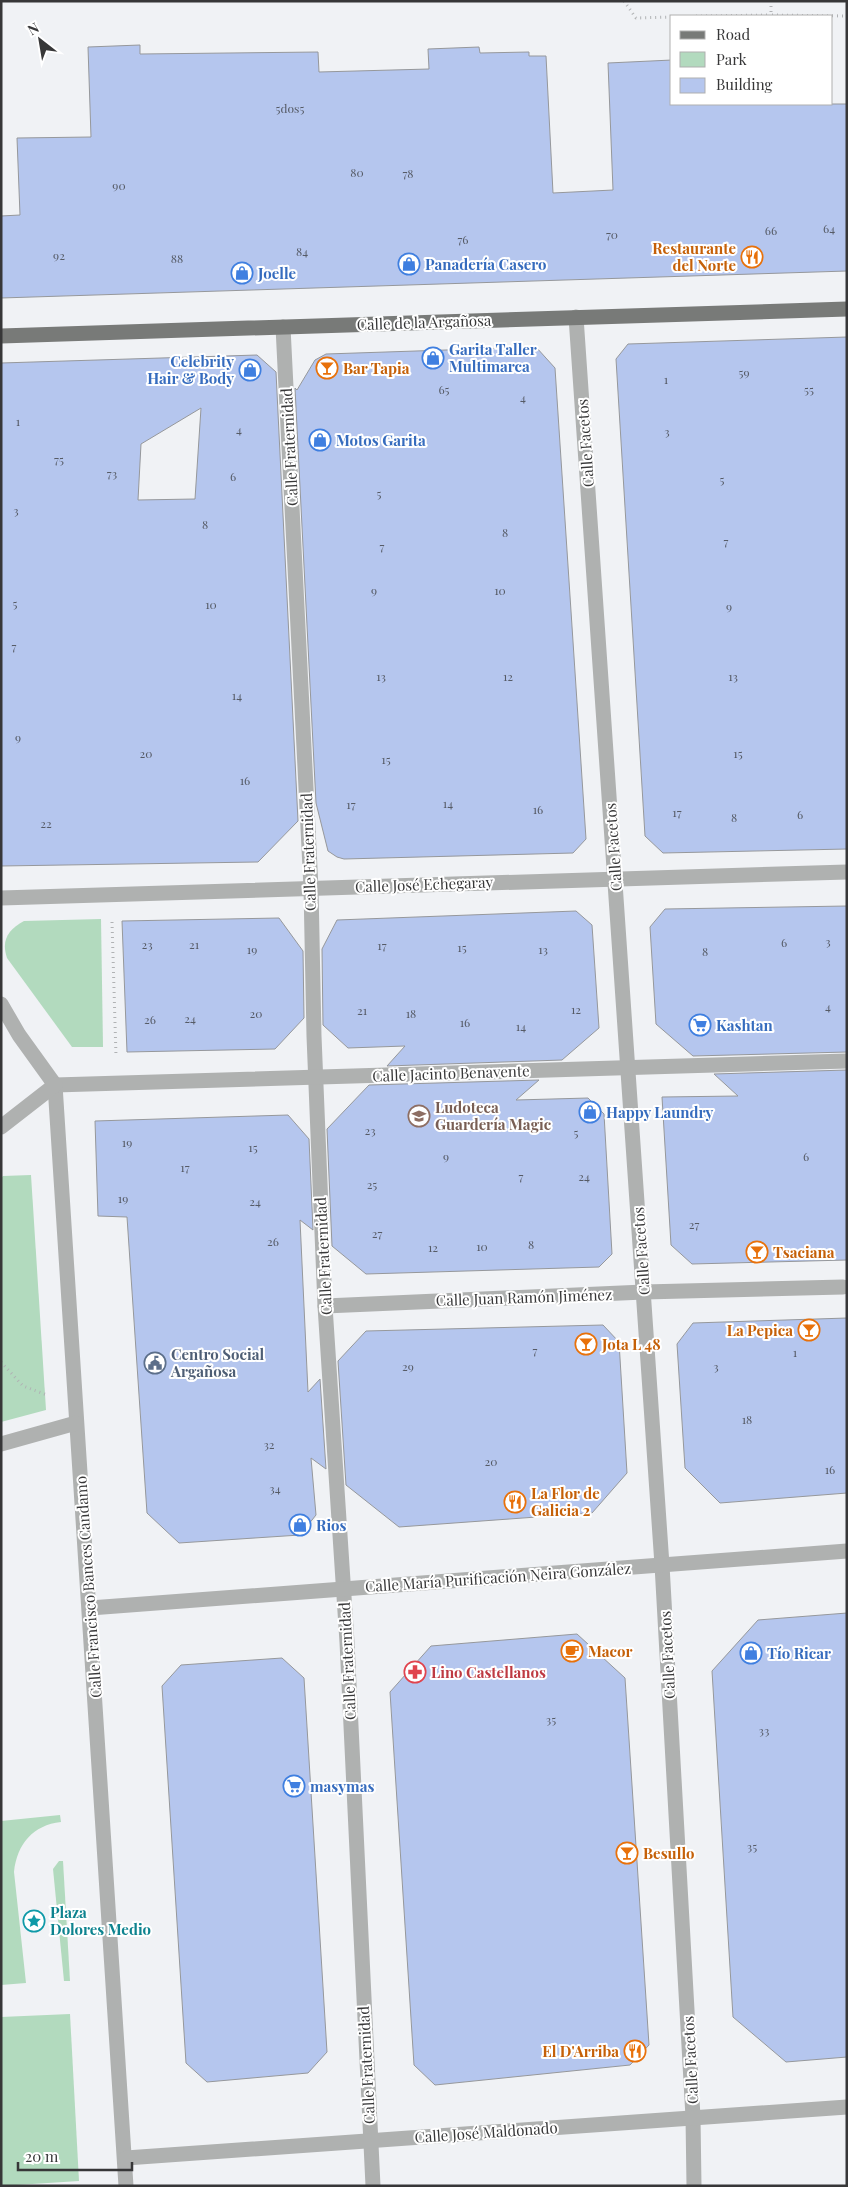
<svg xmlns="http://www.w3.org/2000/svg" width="848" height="2187" viewBox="0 0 848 2187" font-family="'Playfair Display',serif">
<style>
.green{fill:#b2dabe}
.building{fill:#b5c6ee;stroke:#96989b;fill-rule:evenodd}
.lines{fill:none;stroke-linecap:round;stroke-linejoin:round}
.path{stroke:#b0b2b4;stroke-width:3;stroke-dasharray:1 4;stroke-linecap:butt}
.minor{stroke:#afb1b0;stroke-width:15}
.major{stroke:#787a78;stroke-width:15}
.labels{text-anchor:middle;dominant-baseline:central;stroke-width:4;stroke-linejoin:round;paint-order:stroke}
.number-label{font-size:12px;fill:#565b66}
.food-label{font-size:15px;font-weight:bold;fill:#c56008;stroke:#fff;text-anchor:start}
.shop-label{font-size:15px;font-weight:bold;fill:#366cbe;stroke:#fff;text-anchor:start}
.street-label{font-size:15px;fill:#373738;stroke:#fff}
.education-label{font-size:15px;font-weight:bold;fill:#785e54;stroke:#fff;text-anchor:start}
.service-label{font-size:15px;font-weight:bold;fill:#4e5e75;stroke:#fff;text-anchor:start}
.health-label{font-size:15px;font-weight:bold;fill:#be3a42;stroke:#fff;text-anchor:start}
.culture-label{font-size:15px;font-weight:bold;fill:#0d838f;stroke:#fff;text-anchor:start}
</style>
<rect width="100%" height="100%" fill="#f0f2f5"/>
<!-- green -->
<g class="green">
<path d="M101,919L103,1047H72L7,958C1,940 8,930 24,921Z"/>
<path d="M31,1175L46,1410L1,1422V1178L3,1176Z"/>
<path d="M60,1815L61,1822C33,1825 17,1844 14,1872L26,1983L1,1985V1821Z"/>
<path d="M59,1861H63L70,1981H64L53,1869Z"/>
<path d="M70,2014L79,2181L1,2186V2017Z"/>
</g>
<!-- building -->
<g class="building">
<path d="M140,45V54L318,52L319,72L429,69L428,49L479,47L480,53L529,52V56H546L553,193L613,190L608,63L672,60V104H847V271L1,298V216L20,215L17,138L91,137L88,47Z"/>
<path d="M847,337V849L663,853L645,836L616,359L628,344Z"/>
<path d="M536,347L555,368L586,839L573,853L344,859L337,857L328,851L316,803L295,388L297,390L315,360L326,354Z"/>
<path d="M257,355L276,372L298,821L258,862L1,866V363ZM201,408L195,499L138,500L141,444Z"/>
<path d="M847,906V1052L693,1056L656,1024L650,927L665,909Z"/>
<path d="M576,911L592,925L599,1028L562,1060L387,1066L405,1046L348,1048L323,1025L322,949L337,920Z"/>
<path d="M279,918L303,951L304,1018L275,1049L127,1052L122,921Z"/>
<path d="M847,1070V1260L692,1264L671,1245L662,1097L738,1096L714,1074Z"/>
<path d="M539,1080L516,1100L588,1098L604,1114L612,1254L599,1267L366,1274L332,1246L327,1129L369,1085Z"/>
<path d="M288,1115L309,1139L313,1230L300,1220L308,1392L320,1379L326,1469L311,1458L316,1515L300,1535L179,1543L147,1513L127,1217L98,1216L95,1121Z"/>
<path d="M847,1318V1493L720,1503L685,1468L677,1344L693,1323Z"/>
<path d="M603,1325L619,1342L627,1473L592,1513L399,1527L346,1485L338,1361L366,1331Z"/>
<path d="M847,1613V2057L786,2062L733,2017L712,1671L758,1620Z"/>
<path d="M577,1634L625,1678L649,2045L630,2065L435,2085L414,2065L390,1692L431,1646Z"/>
<path d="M282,1658L304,1678L327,2052L308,2073L207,2082L186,2063L162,1686L181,1665Z"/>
</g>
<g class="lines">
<!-- path -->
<g class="path">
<path d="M624,1L636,18L672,17"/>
<path d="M771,1V15L847,16"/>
<path d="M696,16L771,15"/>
<path d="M112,922L116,1056"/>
<path d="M1,1362L23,1386L47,1395"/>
</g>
<!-- minor -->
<g class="minor">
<path d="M576,317L662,1565L693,2117L694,2186"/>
<path d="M283,327L311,888L314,1036L325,1306L347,1642L373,2186"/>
<path d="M1,898L847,872"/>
<path d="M1,1004L19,1035L55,1085L126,2186"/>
<path d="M55,1085L847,1061"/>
<path d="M1,1127L55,1085"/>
<path d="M325,1306L644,1292L843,1287"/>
<path d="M1,1444L76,1423"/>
<path d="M90,1608L847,1551"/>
<path d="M126,2158L847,2107"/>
</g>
<!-- major -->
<path class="major" d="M1,336L847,309"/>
</g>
<!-- icons -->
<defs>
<g id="restaurant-ring" transform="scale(1.125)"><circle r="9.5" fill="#fff" stroke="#e8710a" stroke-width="1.5"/><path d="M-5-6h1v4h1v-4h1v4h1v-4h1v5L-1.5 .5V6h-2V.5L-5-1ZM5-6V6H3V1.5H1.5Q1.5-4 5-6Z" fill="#e8710a"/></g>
<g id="shop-ring" transform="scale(1.125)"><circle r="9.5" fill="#fff" stroke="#3f7fe0" stroke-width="1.5"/><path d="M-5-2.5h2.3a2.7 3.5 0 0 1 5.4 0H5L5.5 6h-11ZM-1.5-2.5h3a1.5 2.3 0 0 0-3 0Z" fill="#3f7fe0"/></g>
<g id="bar-ring" transform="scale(1.125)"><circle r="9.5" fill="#fff" stroke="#e8710a" stroke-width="1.5"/><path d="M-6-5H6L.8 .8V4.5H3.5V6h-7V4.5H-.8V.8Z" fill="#e8710a"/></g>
<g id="supermarket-ring" transform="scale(1.125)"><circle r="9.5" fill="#fff" stroke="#3f7fe0" stroke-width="1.5"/><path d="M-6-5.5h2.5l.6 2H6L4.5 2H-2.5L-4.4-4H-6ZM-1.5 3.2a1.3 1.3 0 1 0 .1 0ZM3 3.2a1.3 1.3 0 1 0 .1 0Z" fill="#3f7fe0"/></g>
<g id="school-ring" transform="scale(1.125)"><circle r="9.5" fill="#fff" stroke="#8d6e63" stroke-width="1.5"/><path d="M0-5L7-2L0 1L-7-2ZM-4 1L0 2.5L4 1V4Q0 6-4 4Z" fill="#8d6e63"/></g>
<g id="civic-ring" transform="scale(1.125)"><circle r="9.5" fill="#fff" stroke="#5c6f8a" stroke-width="1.5"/><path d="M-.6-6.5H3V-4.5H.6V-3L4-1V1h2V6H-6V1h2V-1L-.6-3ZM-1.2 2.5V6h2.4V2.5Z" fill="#5c6f8a"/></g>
<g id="cafe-ring" transform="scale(1.125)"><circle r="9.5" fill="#fff" stroke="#e8710a" stroke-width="1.5"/><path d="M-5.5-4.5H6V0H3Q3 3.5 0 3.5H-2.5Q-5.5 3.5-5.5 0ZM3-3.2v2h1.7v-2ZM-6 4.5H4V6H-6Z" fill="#e8710a"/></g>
<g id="pharmacy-ring" transform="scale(1.125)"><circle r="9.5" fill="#fff" stroke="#e0444e" stroke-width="1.5"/><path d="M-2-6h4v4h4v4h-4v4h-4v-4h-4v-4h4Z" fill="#e0444e"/></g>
<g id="sight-ring" transform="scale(1.125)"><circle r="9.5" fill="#fff" stroke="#0f9aa8" stroke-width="1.5"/><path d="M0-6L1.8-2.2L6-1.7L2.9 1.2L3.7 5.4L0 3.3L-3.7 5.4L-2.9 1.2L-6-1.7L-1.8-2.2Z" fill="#0f9aa8"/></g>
</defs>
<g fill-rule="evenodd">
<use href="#restaurant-ring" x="752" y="257"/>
<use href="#shop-ring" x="409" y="264"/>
<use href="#shop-ring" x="242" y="273"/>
<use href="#shop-ring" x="433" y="358"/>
<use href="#bar-ring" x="327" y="368"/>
<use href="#shop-ring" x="250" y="370"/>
<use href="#shop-ring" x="320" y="440"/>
<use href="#supermarket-ring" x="700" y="1025"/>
<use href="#shop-ring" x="590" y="1112"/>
<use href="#school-ring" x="419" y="1116"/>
<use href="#bar-ring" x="757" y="1252"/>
<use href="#bar-ring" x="809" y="1330"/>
<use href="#bar-ring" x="586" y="1344"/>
<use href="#civic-ring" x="155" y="1363"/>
<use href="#restaurant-ring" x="515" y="1502"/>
<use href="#shop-ring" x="300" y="1525"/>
<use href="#cafe-ring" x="572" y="1651"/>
<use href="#shop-ring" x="751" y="1653"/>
<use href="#pharmacy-ring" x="415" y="1672"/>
<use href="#supermarket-ring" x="294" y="1786"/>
<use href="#bar-ring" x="627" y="1853"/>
<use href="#sight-ring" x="34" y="1921"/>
<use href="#restaurant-ring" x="635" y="2051"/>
</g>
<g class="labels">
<!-- number labels -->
<g class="number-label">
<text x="290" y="108">5dos5</text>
<text x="357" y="172">80</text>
<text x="408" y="173">78</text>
<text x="119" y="185">90</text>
<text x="829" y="228">64</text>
<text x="771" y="230">66</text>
<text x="612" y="234">70</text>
<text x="463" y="239">76</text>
<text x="302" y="251">84</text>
<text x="59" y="255">92</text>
<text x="177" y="258">88</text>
<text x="744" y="372">59</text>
<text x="666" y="379">1</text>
<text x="444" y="389">65</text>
<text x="809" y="389">55</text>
<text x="523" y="397">4</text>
<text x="18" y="421">1</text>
<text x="239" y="429">4</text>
<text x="667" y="431">3</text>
<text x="59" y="459">75</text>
<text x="112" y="473">73</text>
<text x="233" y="476">6</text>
<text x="722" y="479">5</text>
<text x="379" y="493">5</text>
<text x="16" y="510">3</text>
<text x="205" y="524">8</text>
<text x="505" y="532">8</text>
<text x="726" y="541">7</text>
<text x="382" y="546">7</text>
<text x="374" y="590">9</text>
<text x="500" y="590">10</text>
<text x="15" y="603">5</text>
<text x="211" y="604">10</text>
<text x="729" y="606">9</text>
<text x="14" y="646">7</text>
<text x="381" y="676">13</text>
<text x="508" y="676">12</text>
<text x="733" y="676">13</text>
<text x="237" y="695">14</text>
<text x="18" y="737">9</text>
<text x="146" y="753">20</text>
<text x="738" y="753">15</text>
<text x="386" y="759">15</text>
<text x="245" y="780">16</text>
<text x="448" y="803">14</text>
<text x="351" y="804">17</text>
<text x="538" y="809">16</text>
<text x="677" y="812">17</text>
<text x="800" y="814">6</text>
<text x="734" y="817">8</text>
<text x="46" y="823">22</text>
<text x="828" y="941">3</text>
<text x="784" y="942">6</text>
<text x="147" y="944">23</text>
<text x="194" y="944">21</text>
<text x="382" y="945">17</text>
<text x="462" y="947">15</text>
<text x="252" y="949">19</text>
<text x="543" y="949">13</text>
<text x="705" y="951">8</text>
<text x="828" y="1006">4</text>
<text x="576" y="1009">12</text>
<text x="362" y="1010">21</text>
<text x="256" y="1013">20</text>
<text x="411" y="1013">18</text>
<text x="190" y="1018">24</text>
<text x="150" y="1019">26</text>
<text x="465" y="1022">16</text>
<text x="521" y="1026">14</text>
<text x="370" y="1130">23</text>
<text x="576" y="1132">5</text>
<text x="127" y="1142">19</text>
<text x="253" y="1147">15</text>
<text x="446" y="1156">9</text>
<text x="806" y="1156">6</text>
<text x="185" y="1167">17</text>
<text x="521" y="1176">7</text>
<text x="584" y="1176">24</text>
<text x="372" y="1184">25</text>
<text x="123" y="1198">19</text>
<text x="255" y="1201">24</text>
<text x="694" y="1224">27</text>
<text x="377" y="1233">27</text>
<text x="273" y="1241">26</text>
<text x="531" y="1244">8</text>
<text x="482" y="1246">10</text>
<text x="433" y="1247">12</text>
<text x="535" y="1350">7</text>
<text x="795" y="1352">1</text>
<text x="408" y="1366">29</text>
<text x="716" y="1366">3</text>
<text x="747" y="1419">18</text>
<text x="269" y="1444">32</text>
<text x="491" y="1461">20</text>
<text x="830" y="1469">16</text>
<text x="275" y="1488">34</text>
<text x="551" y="1719">35</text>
<text x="764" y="1730">33</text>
<text x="752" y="1846">35</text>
</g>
<!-- food labels -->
<g class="food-label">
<text x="736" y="248" text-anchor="end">Restaurante<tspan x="736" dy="17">del Norte</tspan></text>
<text x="343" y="368">Bar Tapia</text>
<text x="773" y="1252">Tsaciana</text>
<text x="793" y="1330" text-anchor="end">La Pepica</text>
<text x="602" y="1344">Jota L 48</text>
<text x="531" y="1493">La Flor de<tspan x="531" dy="17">Galicia 2</tspan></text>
<text x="588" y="1651">Macor</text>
<text x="643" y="1853">Besullo</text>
<text x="619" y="2051" text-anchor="end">El D'Arriba</text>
</g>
<!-- shop labels -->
<g class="shop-label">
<text x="425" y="264">Panadería Casero</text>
<text x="258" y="273">Joelle</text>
<text x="449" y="349">Garita Taller<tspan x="449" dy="17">Multimarca</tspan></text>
<text x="234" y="361" text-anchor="end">Celebrity<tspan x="234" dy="17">Hair &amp; Body</tspan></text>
<text x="336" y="440">Motos Garita</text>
<text x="716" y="1025">Kashtan</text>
<text x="606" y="1112">Happy Laundry</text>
<text x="316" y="1525">Rios</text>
<text x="767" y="1653">Tío Ricar</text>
<text x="310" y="1786">masymas</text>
</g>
<!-- street labels -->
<g class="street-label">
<text transform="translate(424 322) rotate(-2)">Calle de la Argañosa</text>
<text transform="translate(585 443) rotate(-94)">Calle Facetos</text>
<text transform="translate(289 447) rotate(-93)">Calle Fraternidad</text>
<text transform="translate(613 847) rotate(-94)">Calle Facetos</text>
<text transform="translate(308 852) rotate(-92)">Calle Fraternidad</text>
<text transform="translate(424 884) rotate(-2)">Calle José Echegaray</text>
<text transform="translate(451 1073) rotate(-2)">Calle Jacinto Benavente</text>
<text transform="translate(641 1251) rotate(-94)">Calle Facetos</text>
<text transform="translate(323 1256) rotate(-93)">Calle Fraternidad</text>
<text transform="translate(524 1297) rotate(-2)">Calle Juan Ramón Jiménez</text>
<text transform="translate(498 1577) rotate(-4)">Calle María Purificación Neira González</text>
<text transform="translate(88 1587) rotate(-94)">Calle Francisco Bances Candamo</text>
<text transform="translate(667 1655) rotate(-93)">Calle Facetos</text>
<text transform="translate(347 1661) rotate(-93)">Calle Fraternidad</text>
<text transform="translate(690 2060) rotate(-93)">Calle Facetos</text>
<text transform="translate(366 2065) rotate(-93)">Calle Fraternidad</text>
<text transform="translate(486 2132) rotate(-4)">Calle José Maldonado</text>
</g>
<!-- education labels -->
<g class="education-label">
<text x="435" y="1107">Ludoteca<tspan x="435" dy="17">Guardería Magic</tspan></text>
</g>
<!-- service labels -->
<g class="service-label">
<text x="171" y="1354">Centro Social<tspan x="171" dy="17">Argañosa</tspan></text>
</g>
<!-- health labels -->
<g class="health-label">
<text x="431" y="1672">Lino Castellanos</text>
</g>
<!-- culture labels -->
<g class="culture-label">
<text x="50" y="1912">Plaza<tspan x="50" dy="17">Dolores Medio</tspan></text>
</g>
</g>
<!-- border -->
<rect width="848" height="2187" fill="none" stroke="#373738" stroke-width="5"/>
<!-- legend -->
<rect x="670" y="15" width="162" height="90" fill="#ffffff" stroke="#afafaf"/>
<rect x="680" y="31" width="25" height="8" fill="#787a78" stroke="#afafaf"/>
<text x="716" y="40" font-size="15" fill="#373738">Road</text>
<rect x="680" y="52" width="25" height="15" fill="#b2dabe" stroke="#afafaf"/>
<text x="716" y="65" font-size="15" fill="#373738">Park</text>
<rect x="680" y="78" width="25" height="15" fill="#b5c6ee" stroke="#afafaf"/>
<text x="716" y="90" font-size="15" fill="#373738">Building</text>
<!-- north arrow -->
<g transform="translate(40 40) rotate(329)" stroke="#ffffff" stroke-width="4" paint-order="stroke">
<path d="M0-4L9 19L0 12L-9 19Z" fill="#373738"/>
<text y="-8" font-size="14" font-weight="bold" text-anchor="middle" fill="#373738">N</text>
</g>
<!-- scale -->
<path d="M18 2162v8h114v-8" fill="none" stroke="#373738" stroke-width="2.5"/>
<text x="25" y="2162" font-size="15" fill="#373738" stroke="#ffffff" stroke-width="4" paint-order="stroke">20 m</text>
</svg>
